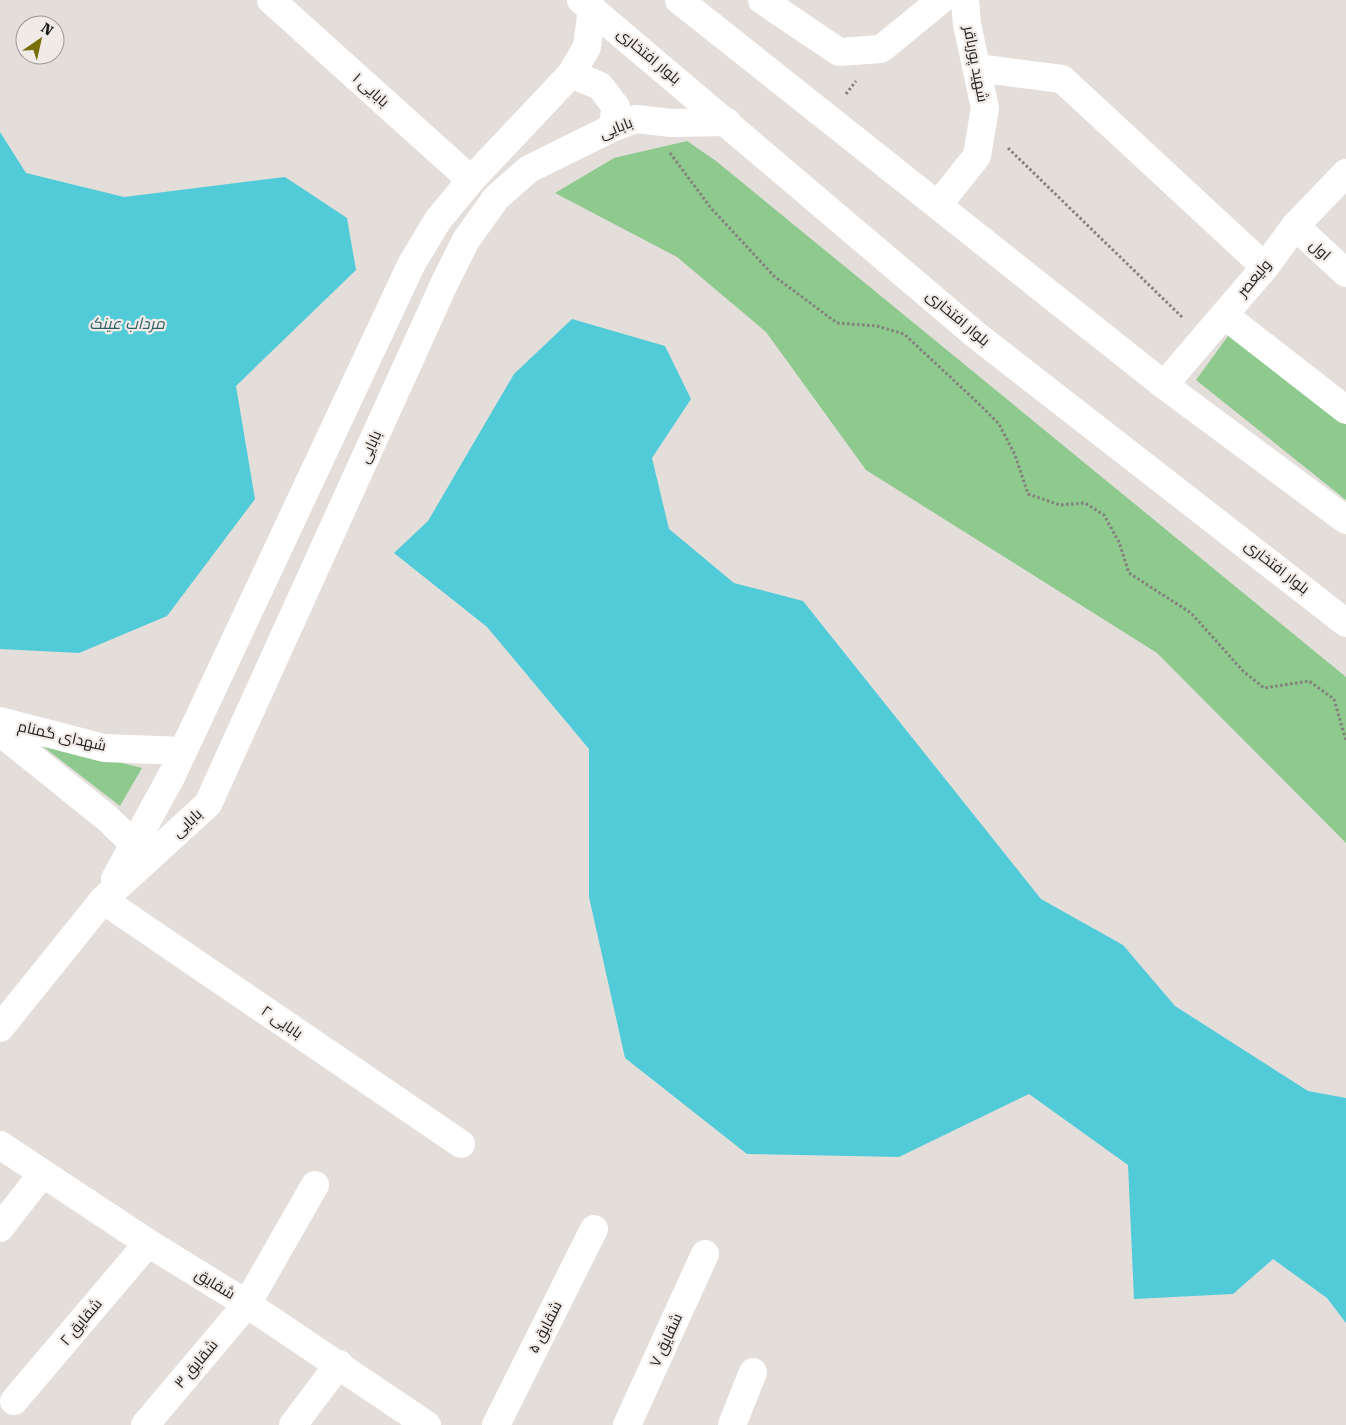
<svg xmlns="http://www.w3.org/2000/svg" width="1346" height="1425" viewBox="0 0 1346 1425" font-family="'Roboto Serif',Cairo,serif">
<style>
.green{fill:#8ec98e}
.water{fill:#50cbd7}
.lines{fill:none;stroke-linecap:round;stroke-linejoin:round}
.path{stroke:#84807e;stroke-width:3;stroke-dasharray:2.5 2.5;stroke-linecap:butt}
.minor{stroke:#fff;stroke-width:28}
.major{stroke:#fff;stroke-width:28}
.highway{stroke:#fff;stroke-width:28}
.labels{text-anchor:middle;dominant-baseline:central;stroke-width:4.5;stroke-linejoin:round;paint-order:stroke}
.street-label{font-size:15px;fill:#1b1918;stroke:#f1ebe8}
.water-label{font-size:16px;font-style:italic;fill:#2d6166;stroke:#f1ebe8}
</style>
<rect width="100%" height="100%" fill="#e4dedb"/>
<!-- green -->
<g class="green">
<path d="M687,141L716,161L1346,677V843L1157,653L866,470L766,332L677,257L555,193L614,158Z"/>
<path d="M1231,332L1346,417V500L1196,380Z"/>
<path d="M36,741L142,768L120,806Z"/>
</g>
<!-- water -->
<g class="water">
<path d="M0,132L26,173L124,197L285,177L347,218L356,270L236,386L255,499L167,616L79,653L0,649Z"/>
<path d="M572,319L665,346L691,399L652,458L669,529L734,583L803,601L1041,899L1123,945L1175,1006L1308,1091L1346,1098V1323L1327,1298L1273,1259L1233,1294L1134,1299L1128,1165L1029,1094L899,1157L747,1154L625,1058L589,897V749L487,627L394,553L428,521L514,374Z"/>
</g>
<g class="lines">
<!-- path -->
<g class="path">
<path d="M846,94L856,81"/>
<path d="M1008,148L1183,318"/>
<path d="M670,153L711,208L774,276L837,323L877,326L904,334L977,402L999,424L1015,455L1028,494L1060,505L1085,503L1104,515L1119,542L1129,573L1191,613L1243,671L1264,688L1309,681L1334,699L1346,741"/>
</g>
<!-- minor -->
<g class="minor">
<path d="M271,0L471,180"/>
<path d="M762,0L839,52L881,49L941,0"/>
<path d="M977,68L1062,79L1265,267"/>
<path d="M938,205L977,156L985,108L967,24L965,0"/>
<path d="M1295,226L1346,273"/>
<path d="M1224,315L1346,410"/>
<path d="M1164,385L1265,267L1295,226L1346,173"/>
<path d="M0,721L104,748L183,751"/>
<path d="M0,732L107,818L134,844"/>
<path d="M103,900L461,1144"/>
<path d="M0,1145L148,1243L247,1304L427,1425"/>
<path d="M0,1228L42,1174"/>
<path d="M14,1401L148,1243"/>
<path d="M145,1425L247,1304L315,1185"/>
<path d="M293,1425L339,1364"/>
<path d="M496,1425L594,1229"/>
<path d="M627,1425L705,1254"/>
<path d="M732,1425L753,1372"/>
</g>
<!-- major -->
<g class="major">
<path d="M571,74L600,86L616,107L612,128"/>
<path d="M115,879L171,777L412,263L438,220L471,180L571,74L587,47L592,8"/>
<path d="M0,1028L103,900L208,804L445,282L466,240L496,198L529,169L612,128L636,119L671,123L727,122"/>
</g>
<!-- highway -->
<g class="highway">
<path d="M581,0L976,335L1346,623"/>
<path d="M679,0L1164,385L1346,520"/>
</g>
</g>
<g class="labels">
<!-- street labels -->
<g class="street-label">
<text transform="translate(649 56) rotate(40)">بلوار افتخاری</text>
<text transform="translate(976 64) rotate(79)">شهید پورباقر</text>
<text transform="translate(371 90) rotate(42)">بابایی ۱</text>
<text transform="translate(616 128) rotate(-22)">بابایی</text>
<text transform="translate(1320 250) rotate(42)">اول</text>
<text transform="translate(1254 278) rotate(-50)">ولیعصر</text>
<text transform="translate(958 318) rotate(40)">بلوار افتخاری</text>
<text transform="translate(370 447) rotate(-66)">بابایی</text>
<text transform="translate(1277 567) rotate(38)">بلوار افتخاری</text>
<text transform="translate(62 736) rotate(13)">شهدای گمنام</text>
<text transform="translate(187 823) rotate(-43)">بابایی</text>
<text transform="translate(282 1022) rotate(34)">بابایی ۲</text>
<text transform="translate(215 1284) rotate(31)">شقایق</text>
<text transform="translate(81 1322) rotate(-50)">شقایق ۲</text>
<text transform="translate(545 1327) rotate(-63)">شقایق ۵</text>
<text transform="translate(666 1340) rotate(-65)">شقایق ۷</text>
<text transform="translate(196 1364) rotate(-50)">شقایق ۳</text>
</g>
<!-- water labels -->
<g class="water-label">
<text x="127" y="323">مرداب عینک</text>
</g>
</g>
<!-- north arrow -->
<g transform="translate(40 40) rotate(34)"><circle r="24" fill="#f1ebe8" stroke="#9b9795"/>
<path d="M0-4L9 19L0 12L-9 19Z" fill="#776e0c"/>
<text y="-8" font-size="14" font-weight="bold" text-anchor="middle" fill="#1b1918">N</text>
</g>
</svg>
